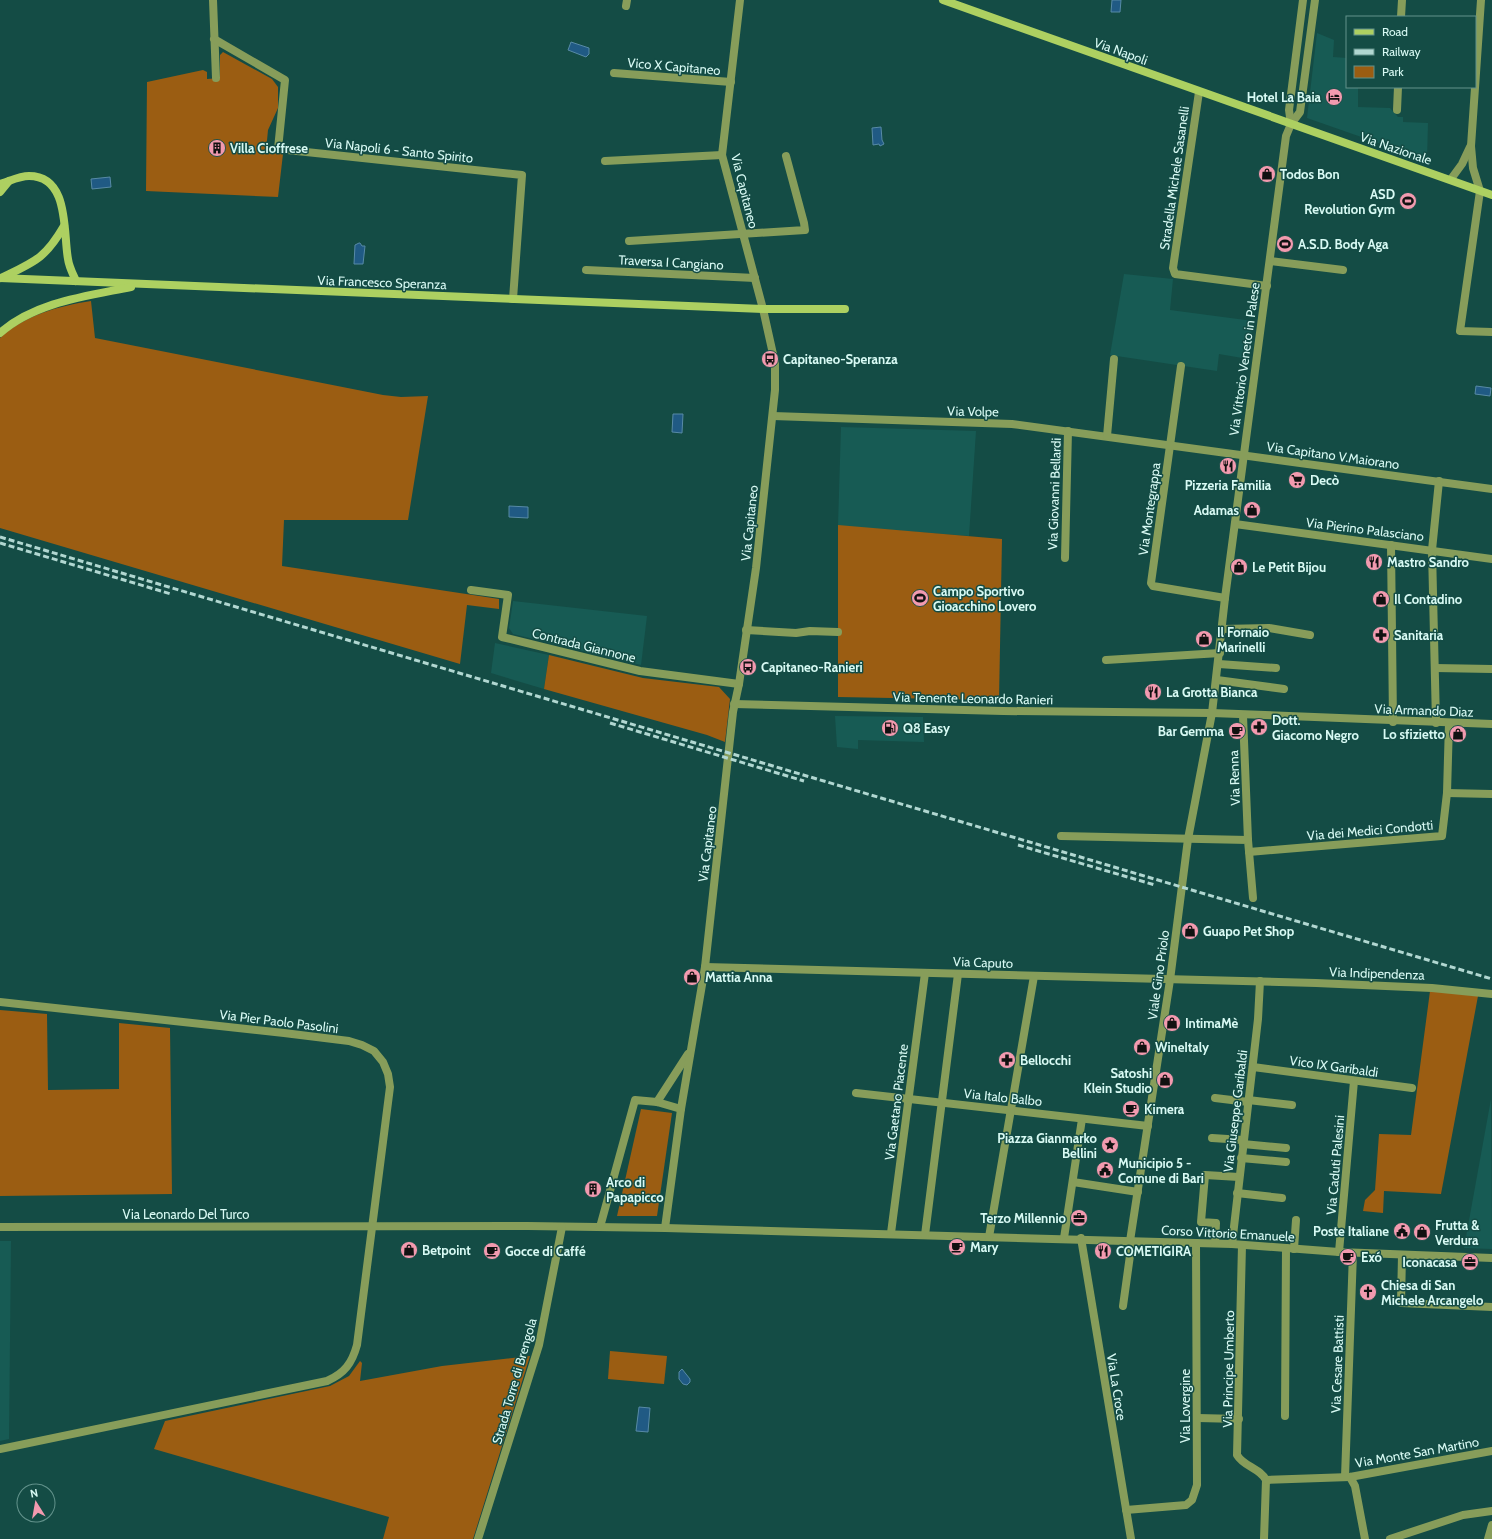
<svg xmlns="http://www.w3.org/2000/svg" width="1492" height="1539" viewBox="0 0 1492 1539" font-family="Cabin,sans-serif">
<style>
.built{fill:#175b54}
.green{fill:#9b5d12}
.water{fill:#205a84;stroke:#578aa6}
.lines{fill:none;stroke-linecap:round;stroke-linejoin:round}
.street{stroke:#879d5a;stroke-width:8}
.secondary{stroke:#add061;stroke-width:8}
.rail{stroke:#b1d7d1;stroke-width:3;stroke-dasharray:6 3;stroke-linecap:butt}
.labels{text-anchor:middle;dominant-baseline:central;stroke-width:3;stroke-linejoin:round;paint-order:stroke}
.street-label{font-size:13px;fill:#d8faf4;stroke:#144c45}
.poi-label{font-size:13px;font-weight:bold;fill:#d8faf4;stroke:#144c45;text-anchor:start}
</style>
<rect width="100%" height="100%" fill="#144c45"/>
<!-- built -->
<g class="built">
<path d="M1317,33L1334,40L1333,57L1347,58V87H1358V107L1390,108L1398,117H1403V122L1428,123L1427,160L1307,118Z"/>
<path d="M1124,274L1173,279L1170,310L1253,321L1248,359L1219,354L1217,371L1110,355Z"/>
<path d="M841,427L976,431L969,536L838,526Z"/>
<path d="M513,601L647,616L641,665L513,634L509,628Z"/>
<path d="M495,643L549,655L544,689L491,673Z"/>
<path d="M835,716L923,717L924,742L858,740V749L837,747Z"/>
<path d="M1491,1099L1492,1249L1464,1248Z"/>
<path d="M0,1241H11L9,1439L0,1441Z"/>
</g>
<!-- green -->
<g class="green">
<path d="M223,52L272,79L278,87V108L268,130L266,151L283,154L278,197L146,191L147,82L203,70L207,72V79L220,78V55Z"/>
<path d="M91,301L95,338L383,395L401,397L428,396L408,520H284L282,566L499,599V609L467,605L460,664L0,528V338C25,315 59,306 91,301Z"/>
<path d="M838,525L1002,539L999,700L838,697Z"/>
<path d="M549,655L643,678L719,687L730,699L725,742L707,735L544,689Z"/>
<path d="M1430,991L1478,996L1441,1194L1384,1191L1383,1213L1363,1211L1365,1200L1375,1190L1379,1134L1411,1135Z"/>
<path d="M0,1010L47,1014L48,1090L119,1089V1023L170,1028L172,1194L0,1196Z"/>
<path d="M641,1109L672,1113L657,1216H617Z"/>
<path d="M610,1351L667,1356L664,1384L608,1379Z"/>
<path d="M530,1356L473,1539H383L389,1517L154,1449L165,1421L330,1386L349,1376L360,1361L362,1363L360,1381L442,1366Z"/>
</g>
<!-- water -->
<g class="water">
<path d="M1112,0H1121L1120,12H1111Z"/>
<path d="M571,42L589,48V54L586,57L568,50Z"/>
<path d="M881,127L882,140L884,144L880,146L879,144L873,145L872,128Z"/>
<path d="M110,177L111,187L92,189L91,179Z"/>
<path d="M359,243H360L362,246H365L363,264H354L355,245Z"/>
<path d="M1476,386L1491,388L1490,396L1475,394Z"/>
<path d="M673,414H683L682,433L672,432Z"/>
<path d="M509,506L528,507V518L509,517Z"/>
<path d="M682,1369L690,1379V1382L687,1385L683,1384L679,1379V1372Z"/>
<path d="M639,1407L650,1408L648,1432L636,1431Z"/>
</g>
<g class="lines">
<!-- street -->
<g class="street">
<path d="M213,0L216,78"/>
<path d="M1481,0L1471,146L1473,168L1480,191L1460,331L1492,332"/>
<path d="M626,6L627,0"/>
<path d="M1401,17L1402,0"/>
<path d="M214,39L285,80L278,149L522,175L513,299"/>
<path d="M614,73L731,82"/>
<path d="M1199,92L1173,268L1175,274L1267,286"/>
<path d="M1397,110L1398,87"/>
<path d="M1291,124L1289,110L1303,0"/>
<path d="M605,161L722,155"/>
<path d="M1451,179L1462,164L1470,147"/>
<path d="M629,241L805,230L804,223L786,156"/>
<path d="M1270,261L1343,270"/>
<path d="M586,270L755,278"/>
<path d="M1181,366L1151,583L1153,586L1225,598"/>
<path d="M773,416L1012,424L1492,489"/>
<path d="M1107,436L1114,359"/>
<path d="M1235,524L1492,559"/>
<path d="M1391,545L1393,722"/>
<path d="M1065,558L1068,431"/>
<path d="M471,590L508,595L502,637L640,671L739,684"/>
<path d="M1222,629L1269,628L1310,635"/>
<path d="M746,630L796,633L810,631L838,632"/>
<path d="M1106,660L1220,653"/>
<path d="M1219,664L1276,668"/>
<path d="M1435,668L1492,669"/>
<path d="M1217,680L1284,689"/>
<path d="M734,704L1003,711L1212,713L1492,724"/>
<path d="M1243,716L1248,840"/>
<path d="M1436,723L1432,550L1439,481"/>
<path d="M1447,793L1492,794"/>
<path d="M1061,836L1248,840L1253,898"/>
<path d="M1249,852L1442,836L1447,793L1449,723"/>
<path d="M705,967L1316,983L1432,988L1492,994"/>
<path d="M0,1002L284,1033L349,1041L362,1045L374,1051L383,1062L388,1074L390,1087L357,1345C352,1363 345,1373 327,1381L0,1449"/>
<path d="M1253,1067L1412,1088"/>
<path d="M856,1093L1148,1126"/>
<path d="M1215,1098L1248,1102"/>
<path d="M1248,1100L1292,1105"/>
<path d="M657,1102L688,1054"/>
<path d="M1212,1138L1243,1140"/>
<path d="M1243,1144L1286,1148"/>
<path d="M1241,1158L1286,1162"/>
<path d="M1073,1182L1138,1192"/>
<path d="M1237,1193L1282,1198"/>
<path d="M0,1227L528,1226L665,1228L1232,1244L1339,1252L1492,1258"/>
<path d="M600,1227L635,1100L657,1102L681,1109"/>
<path d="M665,1228L681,1109L705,967L733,712L739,684L756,568L775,390V363L763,309L722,155L740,0"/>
<path d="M891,1233L925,973"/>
<path d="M925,1235L958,974"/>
<path d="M989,1237L1034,976"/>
<path d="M1064,1238L1082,1119"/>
<path d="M1081,1238L1131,1539"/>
<path d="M1130,1241L1170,980L1188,839L1212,713L1225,598L1286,136L1291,124L1300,112L1315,0"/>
<path d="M1215,1243L1216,1223L1201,1222L1205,1175L1239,1177"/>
<path d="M1232,1244L1258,1019L1260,981"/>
<path d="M1242,1245L1237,1455C1244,1467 1260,1468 1266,1480L1264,1539"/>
<path d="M1294,1249L1296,1220"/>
<path d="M1339,1252L1354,1081"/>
<path d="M1402,1255L1401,1303L1492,1307"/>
<path d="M1123,1306L1132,1241"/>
<path d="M1285,1416L1286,1248"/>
<path d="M1198,1418L1239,1419"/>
<path d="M1345,1477L1353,1253"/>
<path d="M1350,1477L1355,1486L1365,1539"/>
<path d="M1266,1480L1350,1477L1492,1451"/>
<path d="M1126,1510L1186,1505L1192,1500L1197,1485L1196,1243"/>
<path d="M478,1539L539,1345L562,1227"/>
<path d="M1390,1539L1463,1515L1492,1511"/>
<path d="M1488,1539L1492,1525"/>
</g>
<!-- secondary -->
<g class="secondary">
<path d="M943,0L1492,195"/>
<path d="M0,184C10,181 19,176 29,176C70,176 63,233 68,259C69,267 73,274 76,281"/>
<path d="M0,192L9,181"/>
<path d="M0,278L763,309H845"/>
<path d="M1,278C34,262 45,259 64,226"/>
<path d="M0,333C35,302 87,296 131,287"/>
</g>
<!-- rail -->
<g class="rail">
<path d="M0,537L1492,979"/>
<path d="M0,543L171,594"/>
<path d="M610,723L804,781"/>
<path d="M1018,845L1155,885"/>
</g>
</g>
<!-- icons -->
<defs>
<g id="hotel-disc" transform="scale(0.9)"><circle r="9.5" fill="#f29aaf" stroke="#144c45"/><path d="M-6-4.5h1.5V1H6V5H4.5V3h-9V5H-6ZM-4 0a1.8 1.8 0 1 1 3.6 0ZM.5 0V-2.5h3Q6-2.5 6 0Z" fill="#111"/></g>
<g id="building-disc" transform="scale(0.9)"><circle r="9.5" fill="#f29aaf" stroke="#144c45"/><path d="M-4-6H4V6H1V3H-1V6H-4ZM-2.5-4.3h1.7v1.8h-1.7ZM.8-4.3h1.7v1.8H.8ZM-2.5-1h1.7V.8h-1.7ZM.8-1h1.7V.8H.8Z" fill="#111"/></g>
<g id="shop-disc" transform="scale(0.9)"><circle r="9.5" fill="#f29aaf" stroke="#144c45"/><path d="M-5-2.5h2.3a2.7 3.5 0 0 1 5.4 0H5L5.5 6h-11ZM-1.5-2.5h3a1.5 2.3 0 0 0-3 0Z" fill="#111"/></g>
<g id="stadium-disc" transform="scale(0.9)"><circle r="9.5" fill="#f29aaf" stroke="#144c45"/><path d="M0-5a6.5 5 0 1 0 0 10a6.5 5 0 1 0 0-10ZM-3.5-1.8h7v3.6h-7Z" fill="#111"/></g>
<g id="bus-disc" transform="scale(0.9)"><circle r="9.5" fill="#f29aaf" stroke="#144c45"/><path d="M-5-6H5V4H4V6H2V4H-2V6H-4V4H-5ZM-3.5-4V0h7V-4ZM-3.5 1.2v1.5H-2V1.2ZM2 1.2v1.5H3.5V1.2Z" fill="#111"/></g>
<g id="restaurant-disc" transform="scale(0.9)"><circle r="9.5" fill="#f29aaf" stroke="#144c45"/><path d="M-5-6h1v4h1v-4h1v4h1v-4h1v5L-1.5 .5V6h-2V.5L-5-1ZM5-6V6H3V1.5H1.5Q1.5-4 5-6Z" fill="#111"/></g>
<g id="supermarket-disc" transform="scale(0.9)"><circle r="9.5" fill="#f29aaf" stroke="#144c45"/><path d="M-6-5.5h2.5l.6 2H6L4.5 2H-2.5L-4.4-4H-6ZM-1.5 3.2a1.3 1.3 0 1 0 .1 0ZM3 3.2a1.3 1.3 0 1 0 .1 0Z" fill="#111"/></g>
<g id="pharmacy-disc" transform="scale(0.9)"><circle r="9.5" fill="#f29aaf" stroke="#144c45"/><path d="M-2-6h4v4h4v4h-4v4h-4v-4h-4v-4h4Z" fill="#111"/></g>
<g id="fuel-disc" transform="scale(0.9)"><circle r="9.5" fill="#f29aaf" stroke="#144c45"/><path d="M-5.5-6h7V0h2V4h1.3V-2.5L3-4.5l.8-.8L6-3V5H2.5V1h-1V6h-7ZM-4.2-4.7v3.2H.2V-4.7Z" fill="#111"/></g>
<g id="cafe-disc" transform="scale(0.9)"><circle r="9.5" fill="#f29aaf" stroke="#144c45"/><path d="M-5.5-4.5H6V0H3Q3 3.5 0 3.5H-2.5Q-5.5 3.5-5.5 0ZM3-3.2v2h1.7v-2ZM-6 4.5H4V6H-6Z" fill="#111"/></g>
<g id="sight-disc" transform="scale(0.9)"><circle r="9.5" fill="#f29aaf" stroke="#144c45"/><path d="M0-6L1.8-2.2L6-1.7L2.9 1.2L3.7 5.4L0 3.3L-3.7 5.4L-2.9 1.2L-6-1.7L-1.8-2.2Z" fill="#111"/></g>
<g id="civic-disc" transform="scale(0.9)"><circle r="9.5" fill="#f29aaf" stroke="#144c45"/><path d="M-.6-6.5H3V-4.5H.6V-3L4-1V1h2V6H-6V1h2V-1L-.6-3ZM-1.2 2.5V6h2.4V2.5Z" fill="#111"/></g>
<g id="office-disc" transform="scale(0.9)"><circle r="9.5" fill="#f29aaf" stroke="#144c45"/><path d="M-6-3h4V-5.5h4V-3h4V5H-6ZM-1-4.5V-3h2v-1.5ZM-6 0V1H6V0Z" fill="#111"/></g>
<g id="church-disc" transform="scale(0.9)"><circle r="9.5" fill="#f29aaf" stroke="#144c45"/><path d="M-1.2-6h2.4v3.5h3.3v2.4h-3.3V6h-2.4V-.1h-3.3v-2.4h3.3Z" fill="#111"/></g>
</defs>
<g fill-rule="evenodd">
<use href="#hotel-disc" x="1334" y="97"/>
<use href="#building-disc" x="217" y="148"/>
<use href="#shop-disc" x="1267" y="174"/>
<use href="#stadium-disc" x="1408" y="201"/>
<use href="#stadium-disc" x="1285" y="244"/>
<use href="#bus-disc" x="770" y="359"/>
<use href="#restaurant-disc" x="1228" y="466"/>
<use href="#supermarket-disc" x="1297" y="480"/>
<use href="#shop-disc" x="1252" y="510"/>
<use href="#restaurant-disc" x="1374" y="562"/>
<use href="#shop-disc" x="1239" y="567"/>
<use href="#stadium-disc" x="920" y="598"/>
<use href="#shop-disc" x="1381" y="599"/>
<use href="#pharmacy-disc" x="1381" y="635"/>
<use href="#shop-disc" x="1204" y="639"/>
<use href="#bus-disc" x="748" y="667"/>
<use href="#restaurant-disc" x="1153" y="692"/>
<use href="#pharmacy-disc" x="1259" y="727"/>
<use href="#fuel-disc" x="890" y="728"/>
<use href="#cafe-disc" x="1237" y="731"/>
<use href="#shop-disc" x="1458" y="734"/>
<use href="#shop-disc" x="1190" y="931"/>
<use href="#shop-disc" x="692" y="977"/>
<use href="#shop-disc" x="1172" y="1023"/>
<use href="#shop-disc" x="1142" y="1047"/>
<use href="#pharmacy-disc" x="1007" y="1060"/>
<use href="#shop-disc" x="1165" y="1080"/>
<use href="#cafe-disc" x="1131" y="1109"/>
<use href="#sight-disc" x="1110" y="1145"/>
<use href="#civic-disc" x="1105" y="1170"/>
<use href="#building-disc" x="593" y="1189"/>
<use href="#office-disc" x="1079" y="1218"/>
<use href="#civic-disc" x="1402" y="1231"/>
<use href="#shop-disc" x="1422" y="1232"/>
<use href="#cafe-disc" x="957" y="1247"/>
<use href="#shop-disc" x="409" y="1250"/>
<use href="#cafe-disc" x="492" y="1251"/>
<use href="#restaurant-disc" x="1103" y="1251"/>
<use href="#cafe-disc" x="1348" y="1257"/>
<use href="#office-disc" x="1470" y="1262"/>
<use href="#church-disc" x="1368" y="1292"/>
</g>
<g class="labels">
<!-- street labels -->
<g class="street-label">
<text transform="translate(1121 51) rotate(20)">Via Napoli</text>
<text transform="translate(674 66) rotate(5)">Vico X Capitaneo</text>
<text transform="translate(1396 148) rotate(19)">Via Nazionale</text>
<text transform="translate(399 150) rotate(6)">Via Napoli 6 - Santo Spirito</text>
<text transform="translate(1174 178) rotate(-82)">Stradella Michele Sasanelli</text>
<text transform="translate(745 191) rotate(76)">Via Capitaneo</text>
<text transform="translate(671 262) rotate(3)">Traversa I Cangiano</text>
<text transform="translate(382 282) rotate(2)">Via Francesco Speranza</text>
<text transform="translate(1244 359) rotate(-82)">Via Vittorio Veneto in Palese</text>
<text transform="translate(973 411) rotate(1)">Via Volpe</text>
<text transform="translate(1333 455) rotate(8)">Via Capitano V.Maiorano</text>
<text transform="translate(1054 494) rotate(-88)">Via Giovanni Bellardi</text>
<text transform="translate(1149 509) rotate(-82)">Via Montegrappa</text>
<text transform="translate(749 523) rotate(-84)">Via Capitaneo</text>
<text transform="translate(1365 529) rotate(7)">Via Pierino Palasciano</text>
<text transform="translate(584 645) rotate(14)">Contrada Giannone</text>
<text transform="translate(973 698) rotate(1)">Via Tenente Leonardo Ranieri</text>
<text transform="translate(1424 710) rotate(2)">Via Armando Diaz</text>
<text transform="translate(1234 778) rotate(-92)">Via Renna</text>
<text transform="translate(1370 830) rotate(-5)">Via dei Medici Condotti</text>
<text transform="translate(707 844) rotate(-83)">Via Capitaneo</text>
<text transform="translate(983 962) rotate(2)">Via Caputo</text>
<text transform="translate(1377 973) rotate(2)">Via Indipendenza</text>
<text transform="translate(1158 975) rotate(-82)">Viale Gino Priolo</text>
<text transform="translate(279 1021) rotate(7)">Via Pier Paolo Pasolini</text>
<text transform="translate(1334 1066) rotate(8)">Vico IX Garibaldi</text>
<text transform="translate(1003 1097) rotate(6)">Via Italo Balbo</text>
<text transform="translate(896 1102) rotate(-83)">Via Gaetano Piacente</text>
<text transform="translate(1235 1111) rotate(-83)">Via Giuseppe Garibaldi</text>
<text transform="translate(1335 1165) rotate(-85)">Via Caduti Palesini</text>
<text x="186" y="1214">Via Leonardo Del Turco</text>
<text transform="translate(1228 1233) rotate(3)">Corso Vittorio Emanuele</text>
<text transform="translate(1337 1364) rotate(-88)">Via Cesare Battisti</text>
<text transform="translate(1228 1369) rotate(-89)">Via Principe Umberto</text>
<text transform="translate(514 1381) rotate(-74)">Strada Torre di Brengola</text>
<text transform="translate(1117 1387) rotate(81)">Via La Croce</text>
<text transform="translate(1185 1406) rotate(-90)">Via Lovergine</text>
<text transform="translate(1417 1452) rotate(-10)">Via Monte San Martino</text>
</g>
<!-- poi labels -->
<g class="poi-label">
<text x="1321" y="97" text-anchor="end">Hotel La Baia</text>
<text x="230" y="148">Villa Cioffrese</text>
<text x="1280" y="174">Todos Bon</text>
<text x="1395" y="194" text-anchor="end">ASD<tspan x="1395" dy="15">Revolution Gym</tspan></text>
<text x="1298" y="244">A.S.D. Body Aga</text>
<text x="783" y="359">Capitaneo-Speranza</text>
<text x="1310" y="480">Decò</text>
<text x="1228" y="485" text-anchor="middle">Pizzeria Familia</text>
<text x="1239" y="510" text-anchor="end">Adamas</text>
<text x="1387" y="562">Mastro Sandro</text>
<text x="1252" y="567">Le Petit Bijou</text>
<text x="933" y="591">Campo Sportivo<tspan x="933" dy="15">Gioacchino Lovero</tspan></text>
<text x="1394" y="599">Il Contadino</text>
<text x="1217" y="632">Il Fornaio<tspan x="1217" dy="15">Marinelli</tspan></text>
<text x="1394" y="635">Sanitaria</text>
<text x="761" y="667">Capitaneo-Ranieri</text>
<text x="1166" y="692">La Grotta Bianca</text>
<text x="1272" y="720">Dott.<tspan x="1272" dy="15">Giacomo Negro</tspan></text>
<text x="903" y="728">Q8 Easy</text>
<text x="1224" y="731" text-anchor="end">Bar Gemma</text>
<text x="1445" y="734" text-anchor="end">Lo sfizietto</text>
<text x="1203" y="931">Guapo Pet Shop</text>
<text x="705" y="977">Mattia Anna</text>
<text x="1185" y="1023">IntimaMè</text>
<text x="1155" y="1047">WineItaly</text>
<text x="1020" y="1060">Bellocchi</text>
<text x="1152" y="1073" text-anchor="end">Satoshi<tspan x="1152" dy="15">Klein Studio</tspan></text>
<text x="1144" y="1109">Kimera</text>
<text x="1097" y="1138" text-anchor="end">Piazza Gianmarko<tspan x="1097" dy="15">Bellini</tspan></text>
<text x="1118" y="1163">Municipio 5 -<tspan x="1118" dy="15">Comune di Bari</tspan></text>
<text x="606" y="1182">Arco di<tspan x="606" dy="15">Papapicco</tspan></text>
<text x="1066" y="1218" text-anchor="end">Terzo Millennio</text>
<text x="1435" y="1225">Frutta &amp;<tspan x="1435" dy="15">Verdura</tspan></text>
<text x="1389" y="1231" text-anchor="end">Poste Italiane</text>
<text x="970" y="1247">Mary</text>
<text x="422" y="1250">Betpoint</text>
<text x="505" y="1251">Gocce di Caffé</text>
<text x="1116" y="1251">COMETIGIRA</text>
<text x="1361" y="1257">Exó</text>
<text x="1457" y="1262" text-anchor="end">Iconacasa</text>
<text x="1381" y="1285">Chiesa di San<tspan x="1381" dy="15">Michele Arcangelo</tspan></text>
</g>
</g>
<!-- legend -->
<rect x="1346" y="16" width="130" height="72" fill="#144c45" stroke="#62928b"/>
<rect x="1354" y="29" width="20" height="6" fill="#add061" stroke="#62928b"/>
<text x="1382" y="36" font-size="12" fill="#d8faf4">Road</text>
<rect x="1354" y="49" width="20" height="6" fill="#b1d7d1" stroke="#62928b"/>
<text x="1382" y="56" font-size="12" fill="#d8faf4">Railway</text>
<rect x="1354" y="66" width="20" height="12" fill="#9b5d12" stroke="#62928b"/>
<text x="1382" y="76" font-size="12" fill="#d8faf4">Park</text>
<!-- north arrow -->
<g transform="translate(36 1503) rotate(349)"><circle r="19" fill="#144c45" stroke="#62928b"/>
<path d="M0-3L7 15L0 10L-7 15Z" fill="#f29aaf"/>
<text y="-6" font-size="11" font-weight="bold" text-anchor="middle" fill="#d8faf4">N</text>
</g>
</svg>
